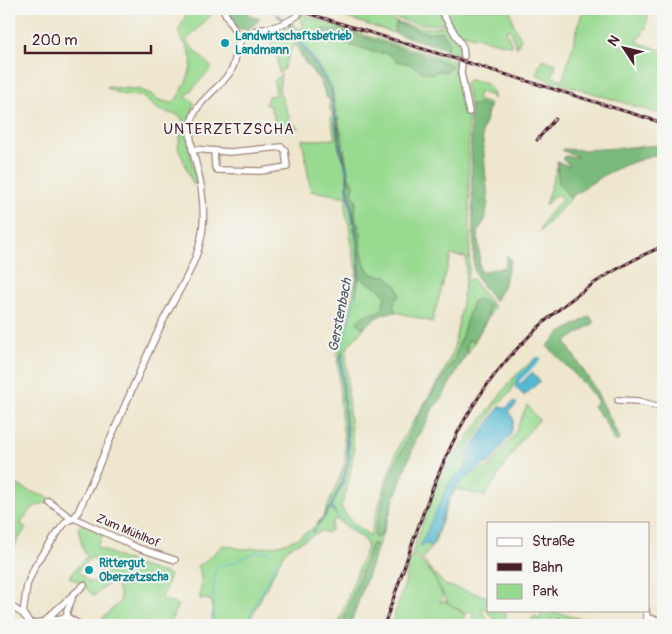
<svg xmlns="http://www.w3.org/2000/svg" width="672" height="634" viewBox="0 0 672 634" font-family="Pangolin,sans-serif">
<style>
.green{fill:#99da91;stroke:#727c5e;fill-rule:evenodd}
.forest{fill:#7aba7b;stroke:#626c53}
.water{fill:#52b8d1;stroke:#4e6c7e}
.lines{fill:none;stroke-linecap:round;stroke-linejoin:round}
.stream{stroke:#52b8d1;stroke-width:1}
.canal{stroke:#52b8d1;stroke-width:4.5}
.minor-tunnel{stroke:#cdbead;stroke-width:5.5;stroke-dasharray:5.5 3;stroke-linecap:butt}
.minor-casing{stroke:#9c827c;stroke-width:8}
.minor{stroke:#fff;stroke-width:5.5}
.rail-casing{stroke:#4a1f2b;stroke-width:3}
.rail{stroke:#f6f6f2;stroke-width:1;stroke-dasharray:4;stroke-linecap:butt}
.culture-dot{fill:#0f9aa8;stroke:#f6f6f2;stroke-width:2}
.labels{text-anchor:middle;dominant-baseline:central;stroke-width:4;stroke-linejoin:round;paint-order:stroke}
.culture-label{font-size:12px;font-weight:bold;fill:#0d838f;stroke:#f6f6f2;text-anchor:start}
.street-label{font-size:12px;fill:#4a1f2b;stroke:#f6f6f2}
.water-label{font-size:14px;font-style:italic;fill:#4d5565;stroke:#f6f6f2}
.quarter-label{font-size:15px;letter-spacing:1px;fill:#4a1f2b;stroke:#f6f6f2}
</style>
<rect width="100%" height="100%" fill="#f6f6f2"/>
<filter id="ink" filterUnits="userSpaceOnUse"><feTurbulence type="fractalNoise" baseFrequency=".02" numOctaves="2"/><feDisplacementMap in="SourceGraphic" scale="10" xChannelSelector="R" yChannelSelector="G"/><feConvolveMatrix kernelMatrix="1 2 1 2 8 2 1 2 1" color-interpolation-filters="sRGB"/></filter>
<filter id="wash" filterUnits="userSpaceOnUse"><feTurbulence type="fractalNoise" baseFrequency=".0096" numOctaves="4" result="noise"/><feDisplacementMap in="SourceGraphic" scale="20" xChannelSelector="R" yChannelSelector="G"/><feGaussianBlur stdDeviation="1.12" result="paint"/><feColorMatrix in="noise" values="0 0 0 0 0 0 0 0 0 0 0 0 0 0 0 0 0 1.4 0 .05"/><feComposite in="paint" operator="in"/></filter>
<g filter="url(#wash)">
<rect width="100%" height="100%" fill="#eee6cd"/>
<!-- green -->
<g class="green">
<path d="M189,9H217L186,41L212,68L185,97L192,100L194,103C187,136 188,152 198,184H193L178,147L183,121L180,116L159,110L141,96L125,95L112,91L106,87L138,89L149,93L159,100L172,103C181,96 194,69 191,57C189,49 182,40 178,32Z"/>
<path d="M325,9H439L445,23C426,27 409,22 391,17L390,20C407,24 430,33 446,24L459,45L462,55L446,51L449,43L442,31L427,33L396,23L394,33L325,11Z"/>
<path d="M442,9H510L514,26L521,38L517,48L510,29L506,30L512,46L454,32Z"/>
<path d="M583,9H649L646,28L637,42L663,51V115L570,86L555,83L537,75L536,74L542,59L556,64L552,76L563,80Z"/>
<path d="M301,14L367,36L458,62L468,113L470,246L469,271L467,278L468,281L471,278L494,307L467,355V342L469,340L474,341L488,316V309L490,305L473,301L454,360L419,414L390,476L374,536L380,537L391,507H392L378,546L374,543L371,545L342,625H338L367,546L366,542L336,519L332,522L331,530L327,533L322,531L290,547L284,553L247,625H209C214,615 213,610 210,600L200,599C200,588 204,575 197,566L202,564L223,545L242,549L259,548L279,545L296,539L313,528L323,517L340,477L345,462V446L341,414L337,349L350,313L357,269L353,255L349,223C345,218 345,204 347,197L311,191L302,139L308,140L335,139L331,118L333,114L330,110V101L332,102L339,149L345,164L347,173V190L356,237L359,266L356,294L359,275L361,279L378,288L386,297L383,303L384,307L379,312L374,313L362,327H365L348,346L346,352L349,413L354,451L347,488L341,507L349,519L370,536L388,474L401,441L442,375L453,352L461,310L466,273V257L451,255L432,322L396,312L393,307L397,286L387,276L374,275L367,269L364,261L360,243L361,233L355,217L356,200L352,194L354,185L349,178L341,132L335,112L332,88L289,24L293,22L297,28L303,29V24L299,18ZM340,30L438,60L450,69L443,72L437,70L423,72L410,64L396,61L389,54L373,52L363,48L352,46L346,42L329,43L321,34Z"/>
<path d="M287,24L291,29L289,31L296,45L292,48L283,70L279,73L276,47L271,46L269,31L278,28L281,33L285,31L283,28L285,27L282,26Z"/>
<path d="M281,74L279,90L291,122L299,128L274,130V114L271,112V106L265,105L268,96L276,95L274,81Z"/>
<path d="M468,80C481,80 495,85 493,99V96L479,92L477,100L490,104L487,115L488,106H470L465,84Z"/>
<path d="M557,167L559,183L569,197L573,196L540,232C540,222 555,207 563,199L557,194L545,205Z"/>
<path d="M536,358L516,380L510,393L496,406L466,452L465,468L473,474L481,469L490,467L515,433L527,405L539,420L522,439L485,496L456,489L449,500L435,542L422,560L445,585L488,597V610H506L505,625H501L483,608L482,612L487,618L486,625H482L473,618V614L470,611L466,614L448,603L431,571L422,560L412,553L438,479L446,466L514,377Z"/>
<path d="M9,481L32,492L56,500C36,506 31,504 21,524L26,528L17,541L9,560Z"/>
<path d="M82,523L103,534L97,547L125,560L126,559L141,566L170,575L162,599L178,605L169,625H95L120,602V596L115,580L114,579L94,596L82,584L69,577L87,556L83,550L78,527ZM92,557L106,572L94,582H89L78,571Z"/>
<path d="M411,555C427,565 437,579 443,597L440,602L445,601L465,615L460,625H391L406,580L405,578L408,570L406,568L408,562L410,561Z"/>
<path d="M542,610H545L608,625H594L584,621L583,625H559V617V620L552,618L551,625H529L533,617L536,616V618L540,619Z"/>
</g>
<!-- forest -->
<g class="forest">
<path d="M230,9H245L252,17L260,19C254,26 244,34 235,26C231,23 228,16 226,12Z"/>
<path d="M396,23L426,33L443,31L449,43L447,49L394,33Z"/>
<path d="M291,29L331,89L332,102L327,98L320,81L304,61L289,31Z"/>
<path d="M326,29L340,30L438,60L452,65V67C447,72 443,72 437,71L433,74L423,72L410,64L396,61L389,54L373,52L363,48L352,46L346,42L329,43L321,34V30Z"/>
<path d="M479,103L488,106L487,115L482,132L488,201L485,220L478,231L480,272L505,267L507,255L511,260L503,287L495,301L477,279L474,270L470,106Z"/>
<path d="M338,117L349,178L354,185L352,194L356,200L355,217L361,233L360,243L364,261L367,269L374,275L387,276L397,286L400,295C394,301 392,304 396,312C383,312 374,318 365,327H362L357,323C365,309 374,317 384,307L383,303L386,297L378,288L361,279L359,275L357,237L348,186V173L339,139Z"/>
<path d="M663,145V154C638,159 614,168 593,182C585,187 578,194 569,197L559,183L557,161L568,166L570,165L563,160L565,156L577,157L575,155L563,151V149L586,150Z"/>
<path d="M479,299L490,305L488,309V316L475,340L474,341L469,340L466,347V355L440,401L433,408L427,422L417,437L380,537L375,538L374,535L390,475L419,414L454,360L473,301Z"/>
<path d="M590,316L594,323L565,342L594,387L611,420L619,439L617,442L614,440L606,423L593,406L598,402L585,385L547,346L559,334Z"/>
<path d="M372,543L378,546L350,625H342Z"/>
</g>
<!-- water -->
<g class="water">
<path d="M276,15H278L293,27L332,88L341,152L346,163L348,173V186L357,237L360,267L356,295L359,266L356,237L347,190V173L345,169V164L339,149L331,89L289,25Z"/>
<path d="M342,350L345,411L350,456L344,481L332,506L337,516L331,508L312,533L330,507L341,484L348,461L340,359Z"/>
<path d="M532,372L540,381L524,396L516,388Z"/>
<path d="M514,401L517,404L509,411L514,420L511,434L490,463L481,466L455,488L447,503L432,546L427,544L420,546L449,483L465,468L468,459V453L497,410L501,406L506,408Z"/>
</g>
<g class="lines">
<!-- stream -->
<g class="stream">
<path d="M276,10L277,14"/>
<path d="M297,35L310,54"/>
<path d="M342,351L356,295"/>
<path d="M336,515L367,539"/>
<path d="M303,538L312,532"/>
<path d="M210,625L214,618L213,601L215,571L219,565C230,566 243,558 253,553C258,551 264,552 269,552"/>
<path d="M245,625L278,559"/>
</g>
<!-- canal -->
<path class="canal" d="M517,387L518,379L539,359"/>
</g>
</g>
<g filter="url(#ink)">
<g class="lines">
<!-- minor-tunnel -->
<path class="minor-tunnel" d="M298,15L304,9"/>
<!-- minor casing -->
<g class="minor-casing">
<g id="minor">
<path d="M223,9L238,37L239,44"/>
<path d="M440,9L463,47L464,56"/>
<path d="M462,63L461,73L469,112"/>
<path d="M192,149L230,152L282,147L285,150L287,167L261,171L217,170L215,167L214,151"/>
<path d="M618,400L638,401L663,408"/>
<path d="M49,502L71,518"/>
<path d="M74,518L138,548L175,560"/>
<path d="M9,605L23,614"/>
<path d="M646,610L648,625"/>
<path d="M67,617V611L72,599"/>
<path d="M647,618L663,621"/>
<path d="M44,621L84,585"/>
<path d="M32,624L67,617L80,625"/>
<path d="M32,625L23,614L27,585L35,566L61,528L67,521L74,518L78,512C107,449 133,384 163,321C176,295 193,271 200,243C205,224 204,205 201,186C198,162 183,137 195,112C204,95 223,86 232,69C238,57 235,40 249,33C253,30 259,30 264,29C276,27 288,23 298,15"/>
</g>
</g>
<!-- minor -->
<use href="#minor" class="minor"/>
<!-- rail casing -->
<g class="rail-casing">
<g id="rail">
<path d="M294,9L663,123"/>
<path d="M537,140L555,119"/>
<path d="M384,625C406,565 424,502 452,444C495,354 573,285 663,246"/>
</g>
</g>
<!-- rail -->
<use href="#rail" class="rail"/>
</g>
</g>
<!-- markers -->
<g class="culture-dot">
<circle cx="225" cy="43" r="5"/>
<circle cx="89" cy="570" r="5"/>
</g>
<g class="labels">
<!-- culture labels -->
<g class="culture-label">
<text x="235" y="36">Landwirtschaftsbetrieb<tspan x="235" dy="14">Landmann</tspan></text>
<text x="99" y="563">Rittergut<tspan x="99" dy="14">Oberzetzscha</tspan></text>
</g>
<!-- street labels -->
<g class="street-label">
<text transform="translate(128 531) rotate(23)">Zum Mühlhof</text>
</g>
<!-- water labels -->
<g class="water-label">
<text transform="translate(340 315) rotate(-79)">Gerstenbach</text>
</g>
<!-- quarter labels -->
<g class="quarter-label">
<text x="229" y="129">UNTERZETZSCHA</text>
</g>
</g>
<!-- margin -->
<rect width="672" height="634" fill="none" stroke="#f6f6f2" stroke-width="30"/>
<!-- legend -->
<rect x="487" y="522" width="162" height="90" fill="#f6f6f2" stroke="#b1a0a2"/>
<rect x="497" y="538" width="25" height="8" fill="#ffffff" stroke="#b1a0a2"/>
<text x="532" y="546" font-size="15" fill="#4a1f2b">Straße</text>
<rect x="497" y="563" width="25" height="8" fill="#4a1f2b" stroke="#b1a0a2"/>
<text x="532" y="572" font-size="15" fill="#4a1f2b">Bahn</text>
<rect x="497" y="584" width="25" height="15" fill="#99da91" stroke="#b1a0a2"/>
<text x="532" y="596" font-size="15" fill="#4a1f2b">Park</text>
<!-- north arrow -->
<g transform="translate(624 48) rotate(305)" stroke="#f6f6f2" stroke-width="4" paint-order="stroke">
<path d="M0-4L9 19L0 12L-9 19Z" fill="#4a1f2b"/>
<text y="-8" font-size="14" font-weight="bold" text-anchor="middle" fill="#4a1f2b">N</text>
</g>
<!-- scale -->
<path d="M25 45v8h126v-8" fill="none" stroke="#4a1f2b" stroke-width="2.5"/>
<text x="32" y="45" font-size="15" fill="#4a1f2b" stroke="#f6f6f2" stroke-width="4" paint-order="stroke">200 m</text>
</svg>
